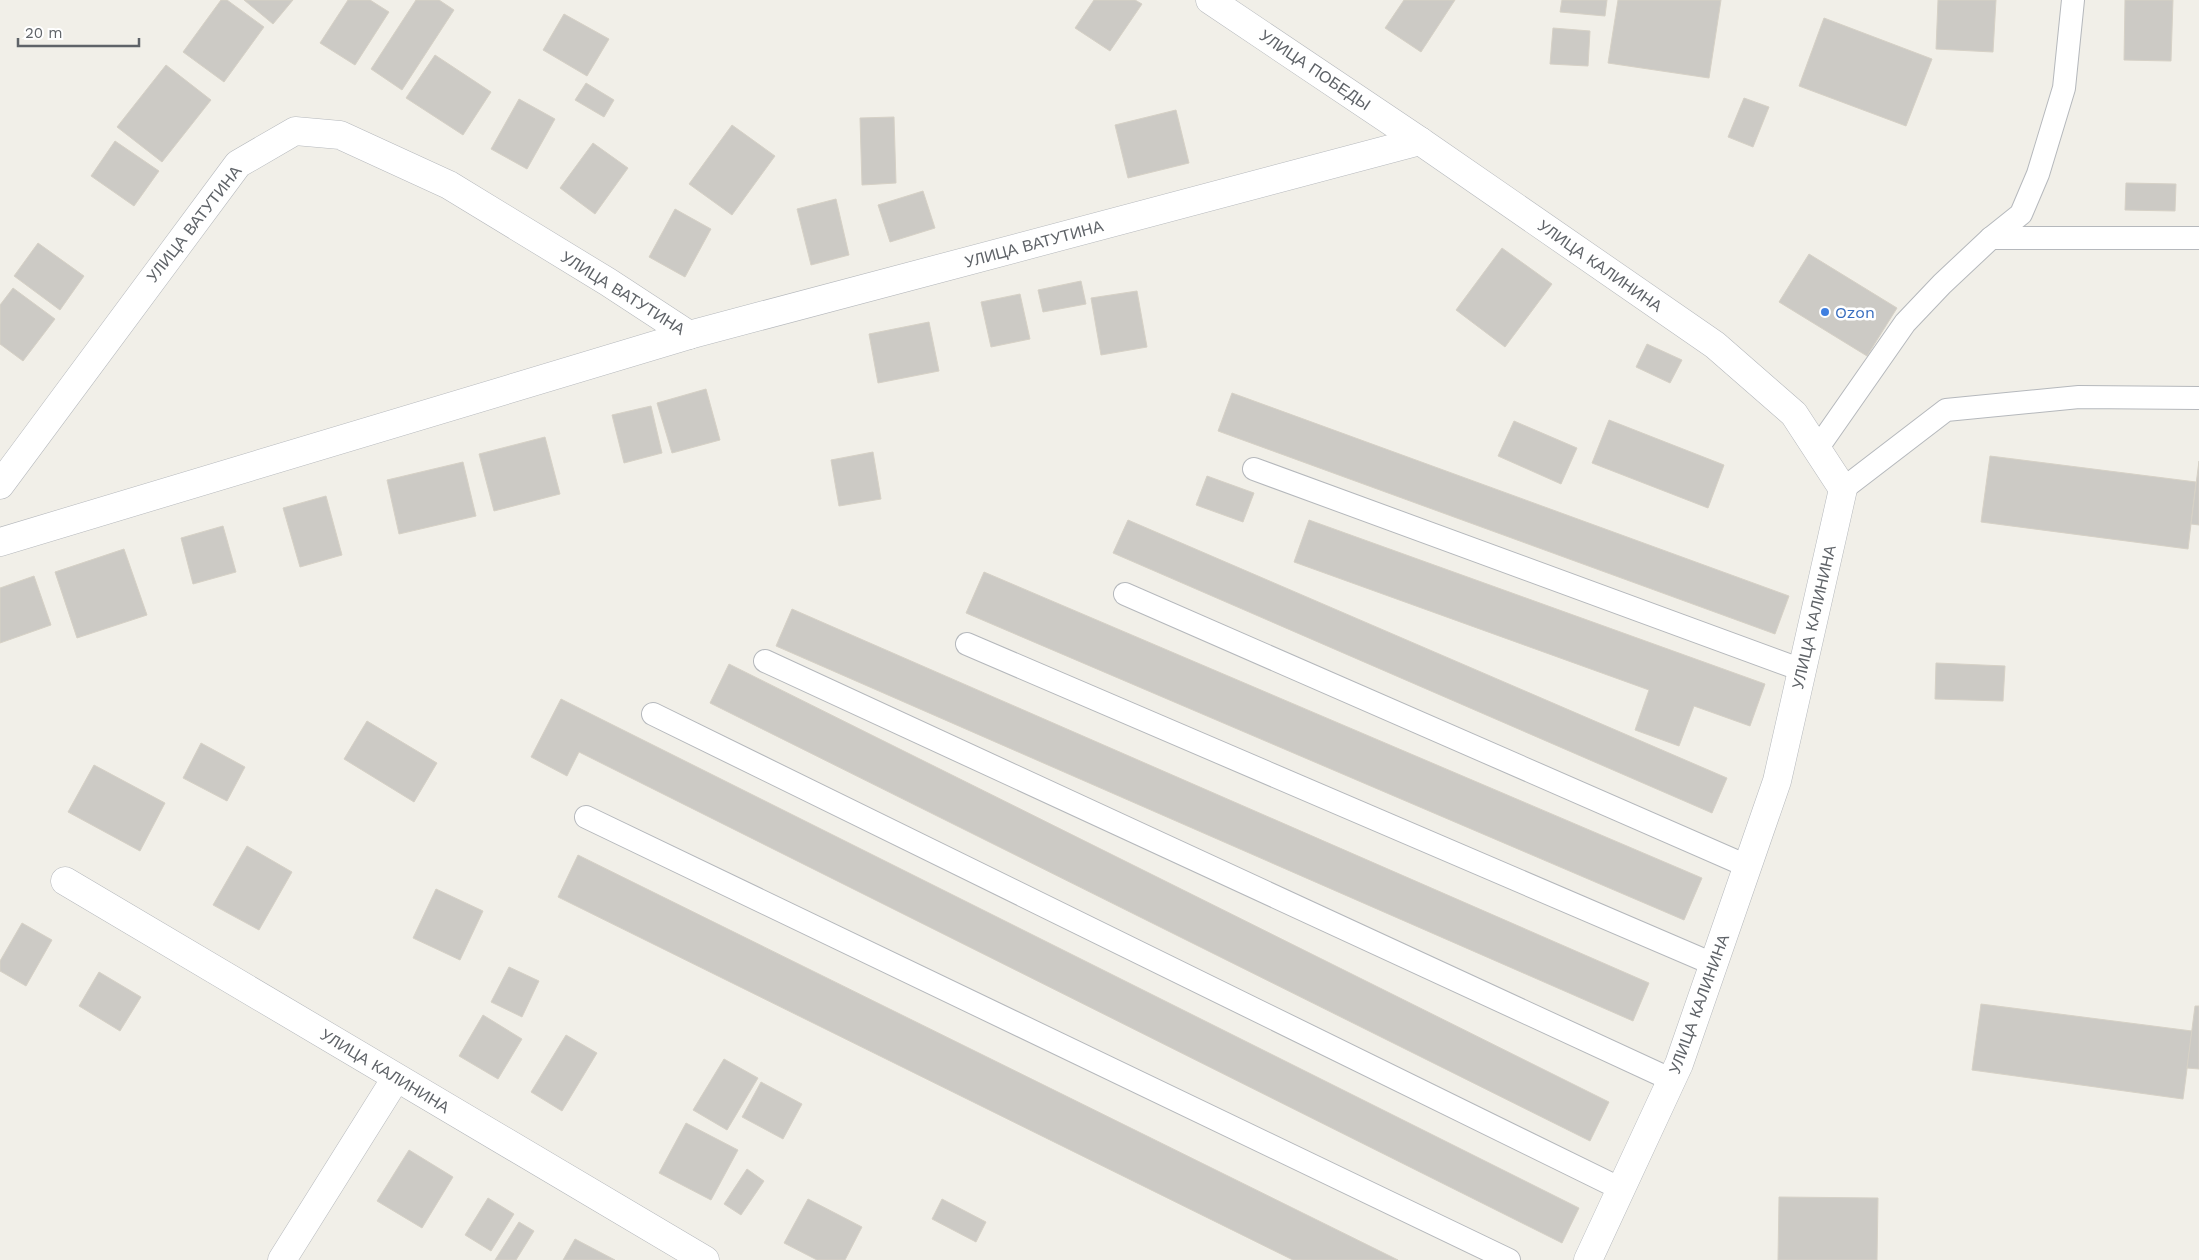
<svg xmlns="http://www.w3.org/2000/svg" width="2199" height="1260" viewBox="0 0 2199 1260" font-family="'Work Sans',sans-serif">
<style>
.building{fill:#cccac5;stroke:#d6d1c6}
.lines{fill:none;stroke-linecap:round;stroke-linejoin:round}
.service-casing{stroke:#b5b8bc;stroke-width:24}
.minor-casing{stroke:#b5b8bc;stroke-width:29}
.service{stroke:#fff;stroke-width:22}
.minor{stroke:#fff;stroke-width:28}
.shop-dot{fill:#3f7fe0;stroke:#fff;stroke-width:2}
.labels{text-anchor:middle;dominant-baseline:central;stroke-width:5;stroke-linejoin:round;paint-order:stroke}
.street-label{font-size:16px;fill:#5f6368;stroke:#fff}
.shop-label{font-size:16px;fill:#366cbe;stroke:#fff;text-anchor:start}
</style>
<rect width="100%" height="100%" fill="#f1efe8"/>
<!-- building -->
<g class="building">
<path d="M221,0H227L264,27L224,82L183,52Z"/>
<path d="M244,0H293L273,24Z"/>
<path d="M348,0H370L389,12L355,65L320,43Z"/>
<path d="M416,0H439L454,10L402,90L371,69Z"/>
<path d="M1094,0H1135L1142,4L1110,51L1075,28Z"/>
<path d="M1404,0H1455L1421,52L1385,28Z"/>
<path d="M1562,0H1607L1605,16L1560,12Z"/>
<path d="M1618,0H1721L1709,78L1608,63Z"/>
<path d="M1938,0H1996L1993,52L1936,49Z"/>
<path d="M2125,0H2173L2171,61L2124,60Z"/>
<path d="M564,14L609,39L587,76L543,50Z"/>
<path d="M1824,18L1932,59L1906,126L1799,86Z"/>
<path d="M1553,28L1590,31L1588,66L1550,64Z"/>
<path d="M435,55L491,92L463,135L406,98Z"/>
<path d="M166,65L211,100L162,162L117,127Z"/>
<path d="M586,83L614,100L604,117L575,100Z"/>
<path d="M1744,98L1769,107L1753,147L1728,137Z"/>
<path d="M519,99L555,119L527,169L491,149Z"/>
<path d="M1176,110L1189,163L1128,178L1115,125Z"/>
<path d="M894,117L896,183L862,185L860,118Z"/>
<path d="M732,125L775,156L732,215L689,184Z"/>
<path d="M115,141L159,171L134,206L91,176Z"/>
<path d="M593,143L628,168L595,214L560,188Z"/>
<path d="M2126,183L2176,184L2175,211L2125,210Z"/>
<path d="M923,191L935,228L890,242L878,205Z"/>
<path d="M836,199L849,255L811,265L797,209Z"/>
<path d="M675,209L711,229L685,277L649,257Z"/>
<path d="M38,243L84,276L60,310L14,276Z"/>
<path d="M1502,248L1552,284L1505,347L1456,310Z"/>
<path d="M1809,254L1897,308L1867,356L1779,302Z"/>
<path d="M1081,281L1086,304L1043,312L1038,290Z"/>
<path d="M13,288L55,319L23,361L0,344V305Z"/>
<path d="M1137,291L1147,347L1101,355L1091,298Z"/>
<path d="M1020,294L1030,339L991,347L981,302Z"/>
<path d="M929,322L939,371L878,383L869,334Z"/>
<path d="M1647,344L1682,360L1670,383L1636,367Z"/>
<path d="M706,389L720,440L672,453L657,403Z"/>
<path d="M1232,393L1789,596L1775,634L1218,431Z"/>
<path d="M651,406L662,453L624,463L612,415Z"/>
<path d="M1609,420L1724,465L1708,508L1592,463Z"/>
<path d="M1514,421L1577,448L1561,484L1498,456Z"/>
<path d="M545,437L560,494L494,511L479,454Z"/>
<path d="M873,452L881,499L839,506L831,460Z"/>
<path d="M1990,456L2196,482L2188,549L1981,522Z"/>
<path d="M2199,461V525L2191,524Z"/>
<path d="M463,462L476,516L399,534L387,480Z"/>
<path d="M1207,476L1254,493L1243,522L1196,505Z"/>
<path d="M326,496L342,555L300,567L283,508Z"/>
<path d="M1128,520L1727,778L1712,813L1113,553Z"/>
<path d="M1309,520L1765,684L1750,726L1694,706L1679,746L1635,730L1649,690L1294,562Z"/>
<path d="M223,526L236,572L193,584L181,538Z"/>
<path d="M124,549L147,615L77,638L55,572Z"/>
<path d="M984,572L1702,878L1684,920L966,613Z"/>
<path d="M34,576L51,625L0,643V588Z"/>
<path d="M792,609L1649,983L1633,1021L776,646Z"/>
<path d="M1936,663L2005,666L2003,701L1935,699Z"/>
<path d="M729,664L1609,1102L1590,1141L710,703Z"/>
<path d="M561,699L1579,1208L1562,1243L579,752L567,776L531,757Z"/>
<path d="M367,721L437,763L414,802L344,759Z"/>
<path d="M201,743L245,767L227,801L183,778Z"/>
<path d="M94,765L165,803L140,851L68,812Z"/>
<path d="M247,846L292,872L259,930L213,905Z"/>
<path d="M578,855L1398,1260H1293L558,897Z"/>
<path d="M436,889L483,911L460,960L413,938Z"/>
<path d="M22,923L52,940L26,986L0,971V961Z"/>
<path d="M509,967L539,981L522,1017L491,1002Z"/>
<path d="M99,972L141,997L120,1031L79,1006Z"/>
<path d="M1981,1004L2192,1031L2183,1099L1972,1070Z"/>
<path d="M2195,1006H2199V1069L2187,1068Z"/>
<path d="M483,1015L522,1039L498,1079L459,1056Z"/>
<path d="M566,1035L597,1053L562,1111L531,1092Z"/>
<path d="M724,1059L758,1078L727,1130L693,1110Z"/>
<path d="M761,1082L802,1104L783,1139L742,1117Z"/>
<path d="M686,1123L738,1150L711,1200L659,1173Z"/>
<path d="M409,1150L453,1177L422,1228L377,1201Z"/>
<path d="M747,1169L764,1181L741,1215L724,1204Z"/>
<path d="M1779,1197L1878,1198L1877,1260H1778Z"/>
<path d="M488,1198L514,1214L491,1251L465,1235Z"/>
<path d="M808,1199L862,1227L845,1260H817L784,1243Z"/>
<path d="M942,1199L986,1222L976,1242L932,1219Z"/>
<path d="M519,1222L534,1231L516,1260H495Z"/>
<path d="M575,1239L615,1260H563Z"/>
</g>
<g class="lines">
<!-- service casing -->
<g class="service-casing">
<g id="service">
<path d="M1991,238H2199"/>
<path d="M1817,449L1905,323L1942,284L1991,238L2021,214L2038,174L2064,88L2073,0"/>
<path d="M1254,469L1802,670"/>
<path d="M1843,489L1946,410L2079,397L2199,398"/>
<path d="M1125,594L1747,866"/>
<path d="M967,644L1713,964"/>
<path d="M765,661L1672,1080"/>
<path d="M653,714L1621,1189"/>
<path d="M586,817L1509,1260"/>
</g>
</g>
<!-- minor casing -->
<g class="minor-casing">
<g id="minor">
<path d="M1210,0L1420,141L1715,345L1794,414L1843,489L1777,781L1679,1064L1588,1260"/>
<path d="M0,485L238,164L295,131L340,135L449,185L608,282L689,335L1420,141"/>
<path d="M0,542L689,335"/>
<path d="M65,881L705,1260"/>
<path d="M282,1260L396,1078"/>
</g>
</g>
<!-- service -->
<use href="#service" class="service"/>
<!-- minor -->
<use href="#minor" class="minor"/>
</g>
<!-- markers -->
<circle class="shop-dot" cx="1825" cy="312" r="5"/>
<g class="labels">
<!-- street labels -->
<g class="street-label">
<text transform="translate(1315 70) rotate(34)">УЛИЦА ПОБЕДЫ</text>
<text transform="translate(194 224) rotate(-52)">УЛИЦА ВАТУТИНА</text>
<text transform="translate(1034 244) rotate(-15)">УЛИЦА ВАТУТИНА</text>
<text transform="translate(1600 266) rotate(35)">УЛИЦА КАЛИНИНА</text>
<text transform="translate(623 293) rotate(32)">УЛИЦА ВАТУТИНА</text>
<text transform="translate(1814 617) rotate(-77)">УЛИЦА КАЛИНИНА</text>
<text transform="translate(1699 1004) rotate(-70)">УЛИЦА КАЛИНИНА</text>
<text transform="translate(385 1071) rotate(31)">УЛИЦА КАЛИНИНА</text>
</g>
<!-- shop labels -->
<g class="shop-label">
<text x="1835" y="312">Ozon</text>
</g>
</g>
<!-- scale -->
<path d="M18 38v8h121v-8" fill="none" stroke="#5f6368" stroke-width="2.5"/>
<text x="25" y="38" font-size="15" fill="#5f6368" stroke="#ffffff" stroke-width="4" paint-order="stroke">20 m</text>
</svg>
